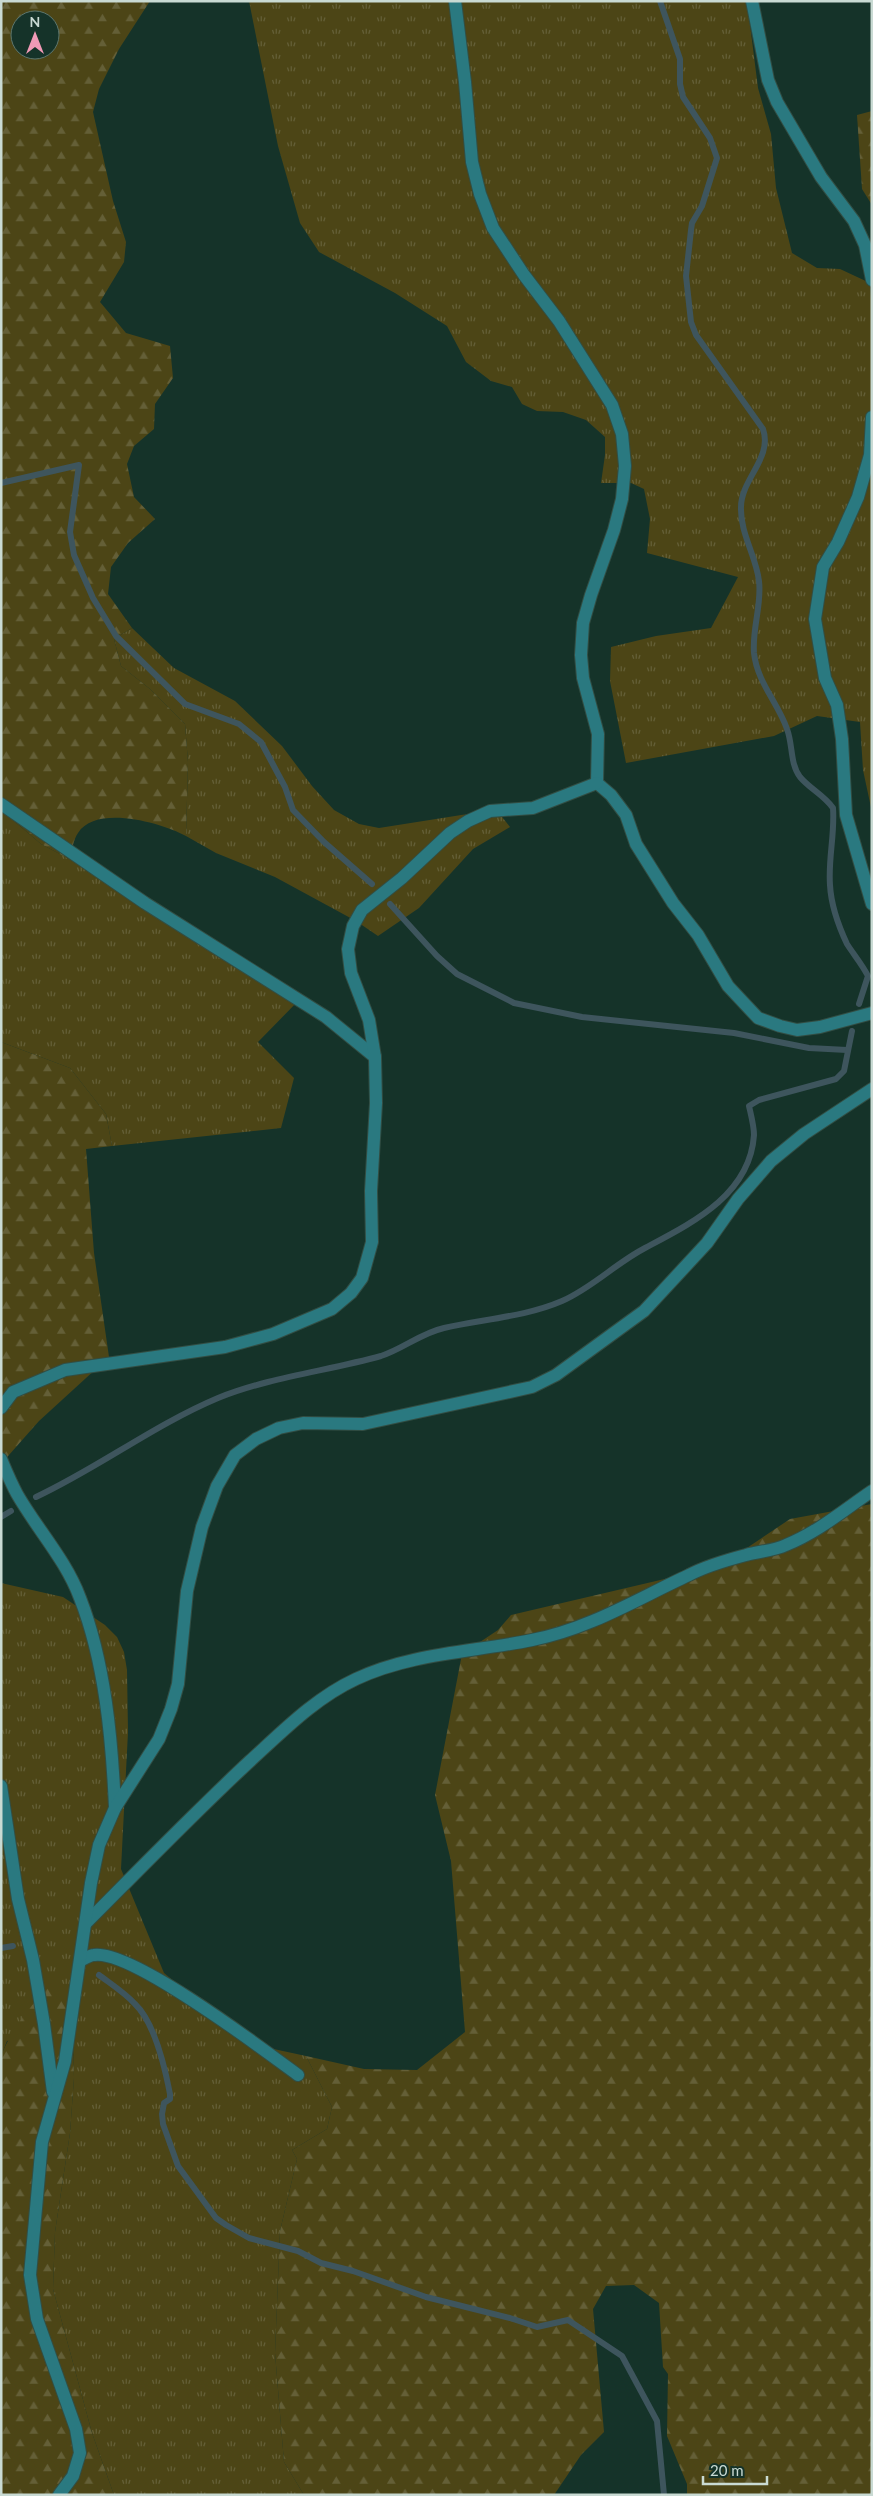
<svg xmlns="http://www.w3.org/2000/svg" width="873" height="2496" viewBox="0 0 873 2496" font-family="Lato,sans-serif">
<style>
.grass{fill:url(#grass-tufts)}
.forest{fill:url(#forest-firs);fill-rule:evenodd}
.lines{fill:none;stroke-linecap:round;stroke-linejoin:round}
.stream{stroke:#3e555d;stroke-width:6}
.minor-casing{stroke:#324e44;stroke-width:14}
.minor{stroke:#2a7980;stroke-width:12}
</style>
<defs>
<pattern id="grass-tufts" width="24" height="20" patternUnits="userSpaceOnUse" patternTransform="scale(1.25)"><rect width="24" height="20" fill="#4c4516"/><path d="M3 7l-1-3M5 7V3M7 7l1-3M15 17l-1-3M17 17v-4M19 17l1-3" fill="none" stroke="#645f37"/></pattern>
<pattern id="forest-firs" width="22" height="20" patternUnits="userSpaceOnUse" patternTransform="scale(1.25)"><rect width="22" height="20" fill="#4c4516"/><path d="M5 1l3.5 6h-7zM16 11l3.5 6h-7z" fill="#645f37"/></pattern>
</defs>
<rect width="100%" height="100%" fill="#153329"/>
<!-- grass -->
<g class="grass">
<path d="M249,1H747L758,88L771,134L776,188L792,253L817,268L840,269L870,283L872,313V812L863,770L860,722L817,716L774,736L626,763L610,681L611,647L656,636L711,628L738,577L647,553L650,519L644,489L631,483H601L605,455V437L586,420L563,412L537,411L522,404L512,387L491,381L466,362L447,326L395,293L319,252L300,223L278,146Z"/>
<path d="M132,628L174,668L235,701L282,746L312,786L334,810L359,824L379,828L474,813H499L510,827L473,849L419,908L378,936L356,921L275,877L216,853L186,836L188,762L185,724L150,689L121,666L114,639Z"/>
<path d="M1,810L41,844L137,895L301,998L258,1042L294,1078L281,1128L112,1146L106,1114L70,1068L1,1042Z"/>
<path d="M1,1583L63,1597L105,1625L117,1637L124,1652L127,1670L128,1732L121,1869L164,1973L250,2044L306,2056L332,2107L327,2129L292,2150L297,2159L280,2231L275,2353L284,2462L304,2495H114L92,2433L53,2289L55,2232L70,2133L74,2078L73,2028L7,2041L1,2056Z"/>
</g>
<!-- forest -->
<g class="forest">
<path d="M1,1H150L119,49L99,89L93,112L113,201L126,242L124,262L100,302L126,333L170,346L173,378L155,404L154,429L134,446L127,464L134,497L155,519L128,543L111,567L108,594L132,628L114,639L121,666L150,689L185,724L188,762L186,836C162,823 96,804 78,833C73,840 72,851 69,859L41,844L1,810ZM20,20H50V50H20Z"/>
<path d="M872,111V205L862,189L857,115Z"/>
<path d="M1,1042L70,1068L106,1114L112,1146L86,1149L94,1253L109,1357L39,1421L1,1464Z"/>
<path d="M872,1504V2495H687V2484L667,2436L668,2374L663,2367L659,2303L634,2285L606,2286L593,2309L604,2432L581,2455L554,2495H304L284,2462L275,2353L280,2231L297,2159L292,2150L327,2129L332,2107L306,2056L364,2069L417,2070L465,2032L451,1861L435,1795L462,1654L498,1630L511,1615L720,1566L790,1519Z"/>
<path d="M60,1986L68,1988L73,2028L74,2078L70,2133L55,2232L53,2289L92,2433L114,2495H1V2056C11,2030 29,2008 48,1987Z"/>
</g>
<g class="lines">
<!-- stream -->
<g class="stream">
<path d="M660,1L680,59V84L683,97L710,138L717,158L702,206L692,223L691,230L686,276L691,322L696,335L763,429C773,458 741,479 741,507C740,533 756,556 759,581C762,605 752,628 754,653C757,682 778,703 787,729C793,745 790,764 800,777C810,789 824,795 833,808C835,834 828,859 830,885C831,904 839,927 847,944C854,955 862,964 868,976L859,1004"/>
<path d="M1,483L79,465L70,532L74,555L93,598L116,636L185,704L239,724L261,742L285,787L293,810L324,842L372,884"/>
<path d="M390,904L437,956L457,974L514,1003L582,1017L734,1033L809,1048L847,1050"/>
<path d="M36,1497C98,1468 154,1425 218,1398C270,1377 327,1371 381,1356C403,1349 421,1333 444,1328C483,1319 525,1317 562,1301C592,1288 616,1263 645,1248C692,1223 750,1195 754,1135C754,1126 751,1115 749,1106L759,1100L836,1079L844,1071L852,1031"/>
<path d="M1,1517L11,1511"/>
<path d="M1,1948L13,1946"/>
<path d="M99,1975C111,1984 125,1993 135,2004C155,2023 165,2068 170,2094V2099L164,2103L162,2114L163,2124L178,2166L216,2218L226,2225L249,2238L298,2251L321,2263L353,2271L426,2297L510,2318L537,2327L568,2320L622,2356L657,2421L664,2495"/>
</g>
<!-- minor casing -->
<g class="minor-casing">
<g id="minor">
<path d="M455,1L465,82L472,162L480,194L493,228L524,275L559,321L612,405L622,434L625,466L622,499L614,530L591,595L583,623L581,655L583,678L598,734L597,783"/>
<path d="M752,1L768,80L777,102L821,177L854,221L865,245L872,280"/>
<path d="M872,417L870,455L858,497L838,542L823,567L815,619L825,678L837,705L842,739L846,815L872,904"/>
<path d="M597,783L611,795L626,815L636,844L673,903L698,935L728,986L758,1018L780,1026L797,1030L820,1027L872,1013"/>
<path d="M1,804L145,903L326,1017L375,1057"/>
<path d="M1,1408L13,1392L65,1370L225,1347L273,1334L332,1309L351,1293L362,1278L372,1242L371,1191L376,1103L375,1057L369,1020L351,973L348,949L353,926L362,910L402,878L450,833L468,821L490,811L533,808L597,783"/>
<path d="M1,1459C6,1471 11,1483 17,1494C37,1529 66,1560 80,1598C105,1662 112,1739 115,1808"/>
<path d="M1,1786L18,1899L33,1960L44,2024L53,2092"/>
<path d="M86,1923C140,1869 194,1813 250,1761C283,1731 315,1698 356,1679C411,1653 474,1652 532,1640C589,1629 637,1599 689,1575C706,1566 727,1560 746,1555C759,1551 774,1551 786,1545C818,1532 844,1510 872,1491"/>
<path d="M80,1961C84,1959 90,1955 94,1955C131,1949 264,2050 298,2075"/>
<path d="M59,2495L73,2476L80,2453L76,2429L37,2319L30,2275L42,2142L65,2061L91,1883L99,1845L115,1808L159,1739L171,1709L178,1684L187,1591L202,1527L217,1486L235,1455L256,1439L279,1428L303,1423L363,1424L532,1387L556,1375L644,1311L707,1243L738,1199L771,1161L804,1134L872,1089"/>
</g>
</g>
<!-- minor -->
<use href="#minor" class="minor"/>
</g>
<!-- border -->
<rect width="873" height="2496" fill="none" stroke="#c9dad3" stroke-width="5"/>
<!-- north arrow -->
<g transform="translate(35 35)"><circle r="24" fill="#153329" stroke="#5d766d"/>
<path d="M0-4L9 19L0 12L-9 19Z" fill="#f09ab6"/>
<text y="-8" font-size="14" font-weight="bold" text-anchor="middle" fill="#c9dad3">N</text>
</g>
<!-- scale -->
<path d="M703 2476v8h64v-8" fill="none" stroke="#c9dad3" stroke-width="2.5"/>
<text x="710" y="2476" font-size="15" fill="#c9dad3" stroke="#153329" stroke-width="4" paint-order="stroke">20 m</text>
</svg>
